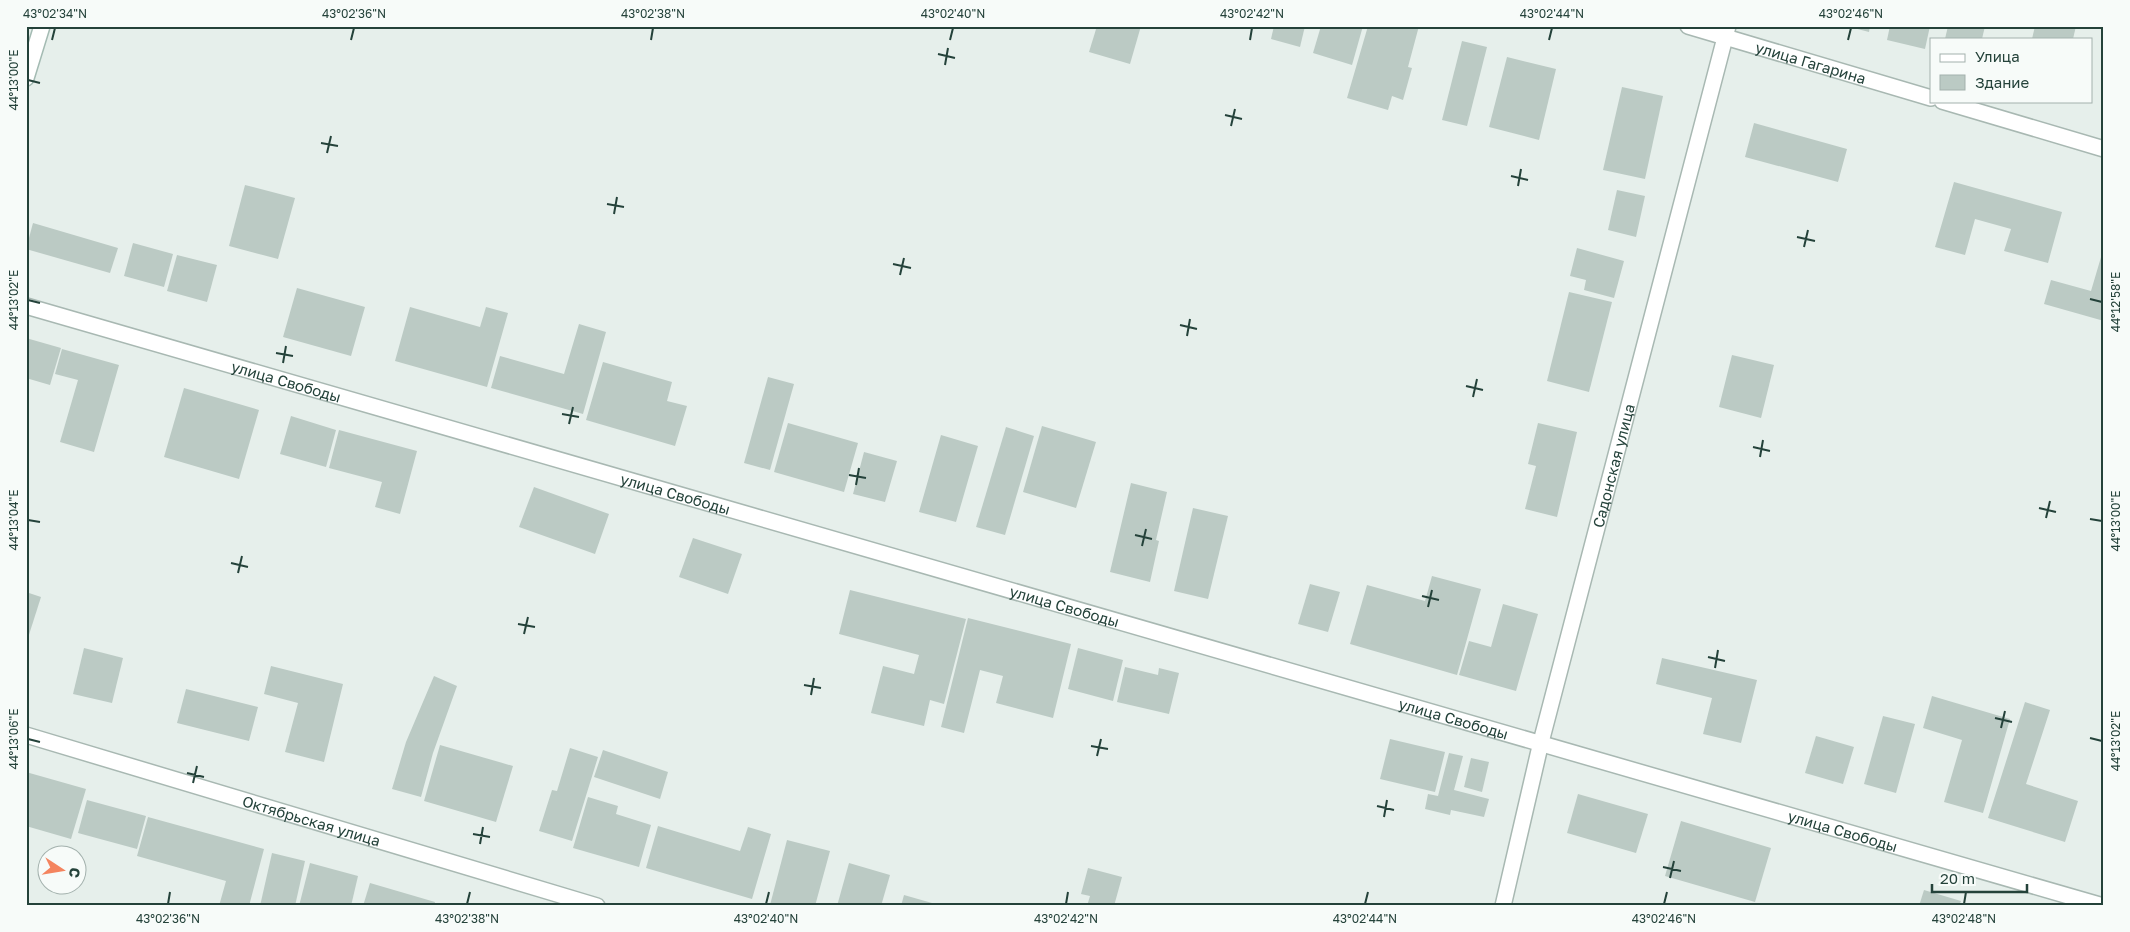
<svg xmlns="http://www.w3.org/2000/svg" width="2130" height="932" viewBox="0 0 2130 932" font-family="'Golos Text',sans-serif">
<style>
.building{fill:#bbcac4}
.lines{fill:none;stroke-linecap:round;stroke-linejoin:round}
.street-casing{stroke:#a8b8b2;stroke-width:18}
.secondary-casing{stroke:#a4bbb3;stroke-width:18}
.street{stroke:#fff;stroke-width:15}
.secondary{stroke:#fff;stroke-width:15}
.ticks{fill:none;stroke:#24423a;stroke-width:2}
.labels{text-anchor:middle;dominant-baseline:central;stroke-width:5;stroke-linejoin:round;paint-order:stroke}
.street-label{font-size:15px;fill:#24423a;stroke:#f7fbf9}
.neatline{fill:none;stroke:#24423a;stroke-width:2}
.ticks-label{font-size:12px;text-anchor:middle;fill:#24423a}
</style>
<rect width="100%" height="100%" fill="#e6efeb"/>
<!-- building -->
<g class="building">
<path d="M1097,26H1141L1130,64L1089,52Z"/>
<path d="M1274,26H1305L1300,47L1271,39Z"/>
<path d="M1321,26H1363L1352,65L1313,53Z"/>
<path d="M1368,26H1419L1408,67L1412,68L1403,100L1392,96L1388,110L1347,98Z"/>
<path d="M1846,26H1870L1869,32Z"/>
<path d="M1890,26H1930L1925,49L1887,40Z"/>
<path d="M1948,26H1985L1982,39H1945Z"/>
<path d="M2035,26H2076L2073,39H2032Z"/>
<path d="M1462,41L1487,47L1467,126L1442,120Z"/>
<path d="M1507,57L1556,69L1539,140L1489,127Z"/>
<path d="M1622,87L1663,96L1645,179L1603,170Z"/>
<path d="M1754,123L1847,149L1838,182L1745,157Z"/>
<path d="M1954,182L2062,212L2048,263L2004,251L2011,229L1975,219L1965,255L1935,247Z"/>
<path d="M245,185L295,198L278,259L229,246Z"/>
<path d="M1617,190L1645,196L1636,237L1608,230Z"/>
<path d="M33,223L118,248L110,273L26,249Z"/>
<path d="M133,243L173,254L164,287L124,276Z"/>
<path d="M2104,247V321L2044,304L2051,280L2091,291Z"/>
<path d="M1577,248L1624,261L1614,298L1584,290L1586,280L1570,276Z"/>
<path d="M177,255L217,265L207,302L167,291Z"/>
<path d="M297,288L365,307L351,356L283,337Z"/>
<path d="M1569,292L1612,302L1589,392L1547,381Z"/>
<path d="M410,307L480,327L486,307L508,313L487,387L395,361Z"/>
<path d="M579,324L606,332L583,414L491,388L500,356L564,374Z"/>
<path d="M26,338L61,348L50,385L26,378Z"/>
<path d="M62,349L119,365L94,452L60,442L78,380L55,374Z"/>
<path d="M1732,355L1774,365L1761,418L1719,407Z"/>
<path d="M603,362L672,382L667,401L687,406L675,446L586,420Z"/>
<path d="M768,377L794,384L770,470L744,463Z"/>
<path d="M184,388L259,410L239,479L164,457Z"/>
<path d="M291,416L336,430L326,467L280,454Z"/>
<path d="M788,423L858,443L844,492L774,472Z"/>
<path d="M1538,423L1577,432L1557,517L1525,509L1536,466L1528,464Z"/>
<path d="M1042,426L1096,442L1076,508L1023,492Z"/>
<path d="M1006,427L1034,436L1005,535L976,527Z"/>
<path d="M339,430L417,451L400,514L375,507L382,482L329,468Z"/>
<path d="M941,435L978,446L956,522L919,512Z"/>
<path d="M864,452L897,461L885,502L853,494Z"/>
<path d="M1131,483L1167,492L1156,540L1159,541L1150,582L1110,572Z"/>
<path d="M534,487L609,514L595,554L519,527Z"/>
<path d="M1193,508L1228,516L1208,599L1174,591Z"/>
<path d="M693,538L742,554L728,594L679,577Z"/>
<path d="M1432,576L1481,589L1457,675L1350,644L1367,585L1425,601Z"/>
<path d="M1310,584L1340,592L1328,632L1298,624Z"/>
<path d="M850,590L966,619L944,704L930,700L924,726L871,713L883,666L914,674L919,655L839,634Z"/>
<path d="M26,592L41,597L27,641H26Z"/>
<path d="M1503,604L1538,614L1516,691L1459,675L1469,641L1491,647Z"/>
<path d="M968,618L1071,644L1053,718L996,703L1003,676L980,670L964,733L941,727Z"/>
<path d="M84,648L123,658L112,703L73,694Z"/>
<path d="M1078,648L1123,660L1113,701L1068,689Z"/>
<path d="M1662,658L1757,680L1741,743L1703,734L1712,698L1656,684Z"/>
<path d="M271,666L343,684L324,762L285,752L298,703L264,694Z"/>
<path d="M1125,667L1158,675L1159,668L1179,673L1169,714L1117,702Z"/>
<path d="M434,676L457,686L433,753L421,797L392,789L406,742Z"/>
<path d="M186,689L258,707L249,741L177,723Z"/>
<path d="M1932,696L2010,719L1983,813L1944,802L1962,740L1923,728Z"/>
<path d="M2025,702L2050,710L2026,784L2078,801L2065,842L1988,818Z"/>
<path d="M1883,716L1915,724L1896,793L1864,784Z"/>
<path d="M1816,736L1854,747L1843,784L1805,773Z"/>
<path d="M1390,739L1445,752L1435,792L1380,779Z"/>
<path d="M440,745L513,766L496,822L424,801Z"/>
<path d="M570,748L598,757L572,841L539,831L552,790L557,791Z"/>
<path d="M603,750L668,772L660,799L594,777Z"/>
<path d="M1449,753L1463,756L1454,790L1489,799L1484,817L1451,810L1450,815L1425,809L1428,794L1438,796Z"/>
<path d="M1471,758L1489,762L1482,792L1464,787Z"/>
<path d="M26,772L86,789L71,839L26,826Z"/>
<path d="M1578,794L1648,814L1636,853L1567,833Z"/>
<path d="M588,797L618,806L616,814L651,825L639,867L573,848Z"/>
<path d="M87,800L146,816L137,849L78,833Z"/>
<path d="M148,817L264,849L249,906H219L226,881L137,856Z"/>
<path d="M1681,821L1771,848L1755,902L1665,876Z"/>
<path d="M658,826L740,851L748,827L771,834L752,899L646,868Z"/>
<path d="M787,840L830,851L815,906L770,905Z"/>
<path d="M272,853L305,861L295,906H260Z"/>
<path d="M310,863L358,876L351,906H299Z"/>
<path d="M849,863L890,875L881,906H837Z"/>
<path d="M1088,868L1122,877L1114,906H1087L1090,896L1081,894Z"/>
<path d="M370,883L435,902L434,906H363Z"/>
<path d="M1924,890L1961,901L1959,906H1919Z"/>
<path d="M904,895L939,905V906H901Z"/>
</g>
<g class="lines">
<!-- street casing -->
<g class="street-casing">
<g id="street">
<path id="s1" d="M1688,26L1931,98"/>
<path d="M1942,101L2104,149"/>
<path id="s2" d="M26,306L2103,906"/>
<path id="s3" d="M26,735L597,906"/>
<path id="s4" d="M1503,906L1541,742L1728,26"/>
</g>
</g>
<!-- secondary casing -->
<g class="secondary-casing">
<path id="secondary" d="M26,78L42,26"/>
</g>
<!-- street -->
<use href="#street" class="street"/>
<!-- secondary -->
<use href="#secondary" class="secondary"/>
</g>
<!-- ticks -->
<path class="ticks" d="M52,40L55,28M351,40L354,28M651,40L653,28M950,40L953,28M1250,40L1252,28M1549,40L1552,28M1848,40L1851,28M938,54L955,58M945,65L948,48M28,80L40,83M1225,115L1242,119M1231,126L1235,109M321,143L338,146M327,153L331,136M1511,176L1528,180M1518,186L1521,169M607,204L624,207M614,214L617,197M1797,237L1815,241M1804,247L1808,230M893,264L911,268M900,275L904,258M2090,299L2102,302M28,300L40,303M1180,325L1197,329M1187,336L1190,319M276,353L293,356M283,363L286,346M1466,386L1483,390M1473,397L1477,379M562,414L579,417M569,424L573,407M1753,447L1770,451M1760,457L1763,440M849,475L866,478M856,485L859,468M2039,508L2056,512M2046,518L2050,501M2090,519L2102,521M28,520L40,522M1135,535L1152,539M1142,546L1146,529M231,563L248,567M238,573L242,556M1422,596L1439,600M1428,607L1432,590M518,624L535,627M524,634L528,617M1708,657L1725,661M1715,668L1718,650M804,685L821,688M811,695L814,678M1995,718L2012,722M2001,728L2005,711M2090,738L2102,741M28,739L40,742M1091,746L1108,749M1097,756L1101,739M187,773L204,777M193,783L197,766M1377,806L1394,810M1384,817L1387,800M473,834L490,837M480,844L483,827M1663,867L1681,871M1670,878L1674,861M168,904L170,892M467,904L470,892M766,904L769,892M1066,904L1068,892M1365,904L1368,892M1664,904L1667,892M1964,904L1966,892"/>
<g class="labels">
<!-- street labels -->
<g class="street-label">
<text stroke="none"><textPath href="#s1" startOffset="128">улица Гагарина</textPath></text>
<text stroke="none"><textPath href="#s2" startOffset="271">улица Свободы</textPath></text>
<text stroke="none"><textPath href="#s4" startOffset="454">Садонская улица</textPath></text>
<text stroke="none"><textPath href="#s2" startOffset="676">улица Свободы</textPath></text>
<text stroke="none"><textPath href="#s2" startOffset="1081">улица Свободы</textPath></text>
<text stroke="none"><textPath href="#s2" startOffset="1486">улица Свободы</textPath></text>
<text stroke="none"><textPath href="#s3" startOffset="298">Октябрьская улица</textPath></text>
<text stroke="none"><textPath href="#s2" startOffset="1891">улица Свободы</textPath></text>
</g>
</g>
<!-- border -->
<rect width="2130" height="932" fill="none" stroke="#f7fbf9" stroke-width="55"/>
<!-- legend -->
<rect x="1930" y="38" width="162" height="65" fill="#f7fbf9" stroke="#a3b1ad"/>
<rect x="1940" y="54" width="25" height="8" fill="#ffffff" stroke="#a3b1ad"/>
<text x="1975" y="62" font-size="15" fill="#24423a">Улица</text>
<rect x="1940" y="75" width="25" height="15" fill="#bbcac4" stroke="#a3b1ad"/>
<text x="1975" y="88" font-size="15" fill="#24423a">Здание</text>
<!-- north arrow -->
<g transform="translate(62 870) rotate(102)"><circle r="24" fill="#f7fbf9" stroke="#a3b1ad"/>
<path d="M0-4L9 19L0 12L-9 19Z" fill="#f4845f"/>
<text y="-8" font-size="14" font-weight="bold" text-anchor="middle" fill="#24423a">С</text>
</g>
<!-- scale -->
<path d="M1932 884v8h95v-8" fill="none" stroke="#24423a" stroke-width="2.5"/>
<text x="1940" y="884" font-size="15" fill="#24423a" stroke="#f7fbf9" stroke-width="4" paint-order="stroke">20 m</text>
<rect x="28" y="28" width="2074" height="876" class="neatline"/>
<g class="ticks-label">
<text x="55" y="18">43°02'34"N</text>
<text x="354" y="18">43°02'36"N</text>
<text x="653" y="18">43°02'38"N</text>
<text x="953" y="18">43°02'40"N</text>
<text x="1252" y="18">43°02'42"N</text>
<text x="1552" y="18">43°02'44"N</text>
<text x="1851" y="18">43°02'46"N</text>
<text transform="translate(14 80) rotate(-90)" y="4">44°13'00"E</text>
<text transform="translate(14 300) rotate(-90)" y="4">44°13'02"E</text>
<text transform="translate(2116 302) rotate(-90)" y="4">44°12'58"E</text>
<text transform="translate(14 520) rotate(-90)" y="4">44°13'04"E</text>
<text transform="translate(2116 521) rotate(-90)" y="4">44°13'00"E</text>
<text transform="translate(14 739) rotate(-90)" y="4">44°13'06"E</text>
<text transform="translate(2116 741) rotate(-90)" y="4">44°13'02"E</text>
<text x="168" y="923">43°02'36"N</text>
<text x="467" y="923">43°02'38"N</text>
<text x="766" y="923">43°02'40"N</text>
<text x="1066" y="923">43°02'42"N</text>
<text x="1365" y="923">43°02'44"N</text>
<text x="1664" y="923">43°02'46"N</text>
<text x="1964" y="923">43°02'48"N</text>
</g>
</svg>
